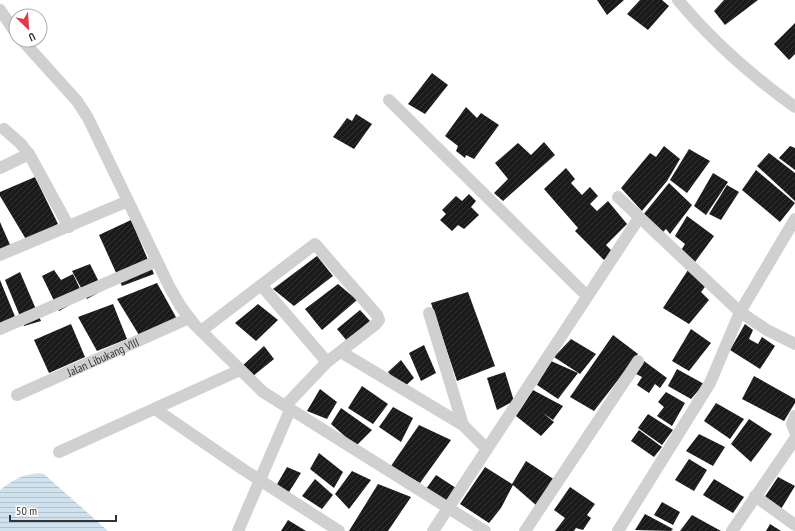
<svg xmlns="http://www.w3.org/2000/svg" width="795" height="531" viewBox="0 0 795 531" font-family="'PT Sans Narrow',sans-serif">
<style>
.water{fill:url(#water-rules)}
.building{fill:url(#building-hatch)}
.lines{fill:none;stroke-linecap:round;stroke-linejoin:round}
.street{stroke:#d0d0d0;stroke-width:12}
.labels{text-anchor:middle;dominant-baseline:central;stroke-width:4;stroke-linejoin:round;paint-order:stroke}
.street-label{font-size:12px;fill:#333;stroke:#fff}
</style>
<defs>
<pattern id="water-rules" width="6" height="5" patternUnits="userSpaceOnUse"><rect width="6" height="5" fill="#cfe2ee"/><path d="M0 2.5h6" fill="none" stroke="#b2c2cd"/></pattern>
<pattern id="building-hatch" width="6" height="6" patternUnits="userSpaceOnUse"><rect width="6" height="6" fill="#1a1a1a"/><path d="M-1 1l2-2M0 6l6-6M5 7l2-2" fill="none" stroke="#333"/></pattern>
</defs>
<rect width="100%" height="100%" fill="#fff"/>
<!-- water -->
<path class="water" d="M38,473L44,474L108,531H0V490C12,480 22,475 38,473Z"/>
<!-- building -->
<g class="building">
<path d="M597,0H624L607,15Z"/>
<path d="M640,0H662L669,6L648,30L627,14Z"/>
<path d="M724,0H758L725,25L714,11Z"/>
<path d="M795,23V54L789,60L774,44Z"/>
<path d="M432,73L448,85L425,114L408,104Z"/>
<path d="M466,107L477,118L481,113L499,125L474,159L466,155L465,158L456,151L458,146L445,136Z"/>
<path d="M356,114L372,124L354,149L333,137L347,118L352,121Z"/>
<path d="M544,142L555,155L503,201L494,193L508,179L495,163L518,143L531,155Z"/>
<path d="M664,146L680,159L667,181L642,211L621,188L650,153L656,157Z"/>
<path d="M790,146L795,148V170L779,158Z"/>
<path d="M689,149L710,161L687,193L670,180Z"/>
<path d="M769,153L795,173V201L757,166Z"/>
<path d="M566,168L575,179L571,183L582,195L590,187L598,196L590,204L597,211L608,201L627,224L606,245L613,252L604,260L575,231L578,228L544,189Z"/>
<path d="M756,170L795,203L780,222L742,190Z"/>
<path d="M713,173L728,182L706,215L694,206Z"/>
<path d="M35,177L58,224L27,241L0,196V192Z"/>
<path d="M669,183L692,205L670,234L666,229L663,232L643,215Z"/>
<path d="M727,185L739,192L721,220L709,214Z"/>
<path d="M469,194L476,201L471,207L479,215L464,229L458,225L452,231L440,220L446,214L442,210L456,196L462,201Z"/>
<path d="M687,216L714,236L695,262L680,252L685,244L675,236Z"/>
<path d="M131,220L154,274L122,286L99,235Z"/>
<path d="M0,222L11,247L0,251Z"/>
<path d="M317,256L333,276L294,306L273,289Z"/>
<path d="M90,264L103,290L87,299L72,271Z"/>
<path d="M54,270L61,280L73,274L84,297L59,311L42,276Z"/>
<path d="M688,270L707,284L701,292L709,300L689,324L663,308Z"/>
<path d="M20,272L41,321L24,326L5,280Z"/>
<path d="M0,280L16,319L0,323Z"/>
<path d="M157,283L177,319L139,335L117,299Z"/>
<path d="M338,284L357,300L322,330L305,309Z"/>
<path d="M468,292L495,366L457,381L431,303Z"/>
<path d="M113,304L127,339L97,351L78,317Z"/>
<path d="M258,304L278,320L256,341L235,323Z"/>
<path d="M360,310L370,321L347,341L337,329Z"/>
<path d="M71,324L85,357L49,373L34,340Z"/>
<path d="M745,324L753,330L749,339L758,344L762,337L775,346L760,369L730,350Z"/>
<path d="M691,329L711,343L689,371L672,361Z"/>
<path d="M613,335L638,354L594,411L570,397Z"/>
<path d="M571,339L596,354L580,374L554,357Z"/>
<path d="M424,345L436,373L421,381L409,353Z"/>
<path d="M264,346L274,359L252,377L240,368Z"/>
<path d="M401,360L414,378L402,389L388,372Z"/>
<path d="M551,361L578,373L558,399L537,385Z"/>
<path d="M644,361L667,378L660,388L655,384L649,393L637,385L642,377L636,374Z"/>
<path d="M677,369L704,384L691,399L668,386Z"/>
<path d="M505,372L514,401L497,410L487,378Z"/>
<path d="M754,376L795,399V403L784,421L742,399Z"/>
<path d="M362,386L388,404L373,424L348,408Z"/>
<path d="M320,389L337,402L327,419L307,411Z"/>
<path d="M533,390L563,406L553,420L543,413L554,422L541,436L516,416Z"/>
<path d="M666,392L685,403L672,426L657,416L664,407L658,402Z"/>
<path d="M716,403L744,419L730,439L704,421Z"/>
<path d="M393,407L413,418L401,442L379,427Z"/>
<path d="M341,408L372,430L356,446L331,424Z"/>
<path d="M648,414L673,430L662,445L638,428Z"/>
<path d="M749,419L772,434L751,462L731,444Z"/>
<path d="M419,425L451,440L420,483L391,466Z"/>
<path d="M639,430L662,447L654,457L631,441Z"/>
<path d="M699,434L725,447L713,466L686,451Z"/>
<path d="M319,453L343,472L334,488L310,469Z"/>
<path d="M689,459L707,470L694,491L675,480Z"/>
<path d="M526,461L555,480L537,506L513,485L501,508L489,523L460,504L485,467L512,484Z"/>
<path d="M287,467L301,473L289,492L276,486Z"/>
<path d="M352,471L371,480L349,509L335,494Z"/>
<path d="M436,475L456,488L447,503L426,489Z"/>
<path d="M778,477L795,486L781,509L764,498Z"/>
<path d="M315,479L333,495L322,509L302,496Z"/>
<path d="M714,479L744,497L733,513L703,495Z"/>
<path d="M378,484L411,497L388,531H349Z"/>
<path d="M570,487L595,504L587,515L591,518L583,530L576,528L574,531H555L565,518L554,510Z"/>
<path d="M662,502L680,512L673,525L654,515Z"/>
<path d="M645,514L673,529L671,531L635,530Z"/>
<path d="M692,515L721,531H680Z"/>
<path d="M288,520L306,531H281Z"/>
<path d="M770,524L781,531H766Z"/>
</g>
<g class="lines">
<!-- street -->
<g class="street">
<path d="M678,0C712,41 752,76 795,107"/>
<path d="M0,10L16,33"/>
<path d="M22,40L77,101L88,118L170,288L181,307L194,324L263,392L485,531"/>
<path d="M389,100L587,296"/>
<path d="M4,129L20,143L29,154L69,227"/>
<path d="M0,168L29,154"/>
<path d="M618,197L740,312L710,383L618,531"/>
<path d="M795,219L740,312L767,330L795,344"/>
<path d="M0,255L128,201"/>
<path d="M429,313L463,425"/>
<path d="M0,329L157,261"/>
<path d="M201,331L315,244L377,315L379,320L376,324L327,362L261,285"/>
<path d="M341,352L463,425L486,448"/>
<path id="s1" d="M17,395L189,318"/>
<path d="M285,406L327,362"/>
<path d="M155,409L244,470L339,531"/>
<path d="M795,416L792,424L795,432"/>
<path d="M59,452L240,370"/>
<path d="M755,496L795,525"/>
<path d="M238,531L290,410"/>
<path d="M433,531L639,218"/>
<path d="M525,531L638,361"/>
<path d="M732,531L795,439"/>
</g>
</g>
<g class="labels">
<!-- street labels -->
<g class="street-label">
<text stroke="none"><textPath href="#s1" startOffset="94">Jalan Libukang VIII</textPath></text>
</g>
</g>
<!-- north arrow -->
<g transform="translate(28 28) rotate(155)"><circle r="19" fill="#ffffff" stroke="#adadad"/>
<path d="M0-3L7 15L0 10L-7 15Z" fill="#e63946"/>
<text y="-6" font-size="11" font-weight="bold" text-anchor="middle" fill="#333333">U</text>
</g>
<!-- scale -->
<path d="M10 515v6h106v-6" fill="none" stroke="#333333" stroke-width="2"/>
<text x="16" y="515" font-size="12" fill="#333333" stroke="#ffffff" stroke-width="3" paint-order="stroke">50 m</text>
</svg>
